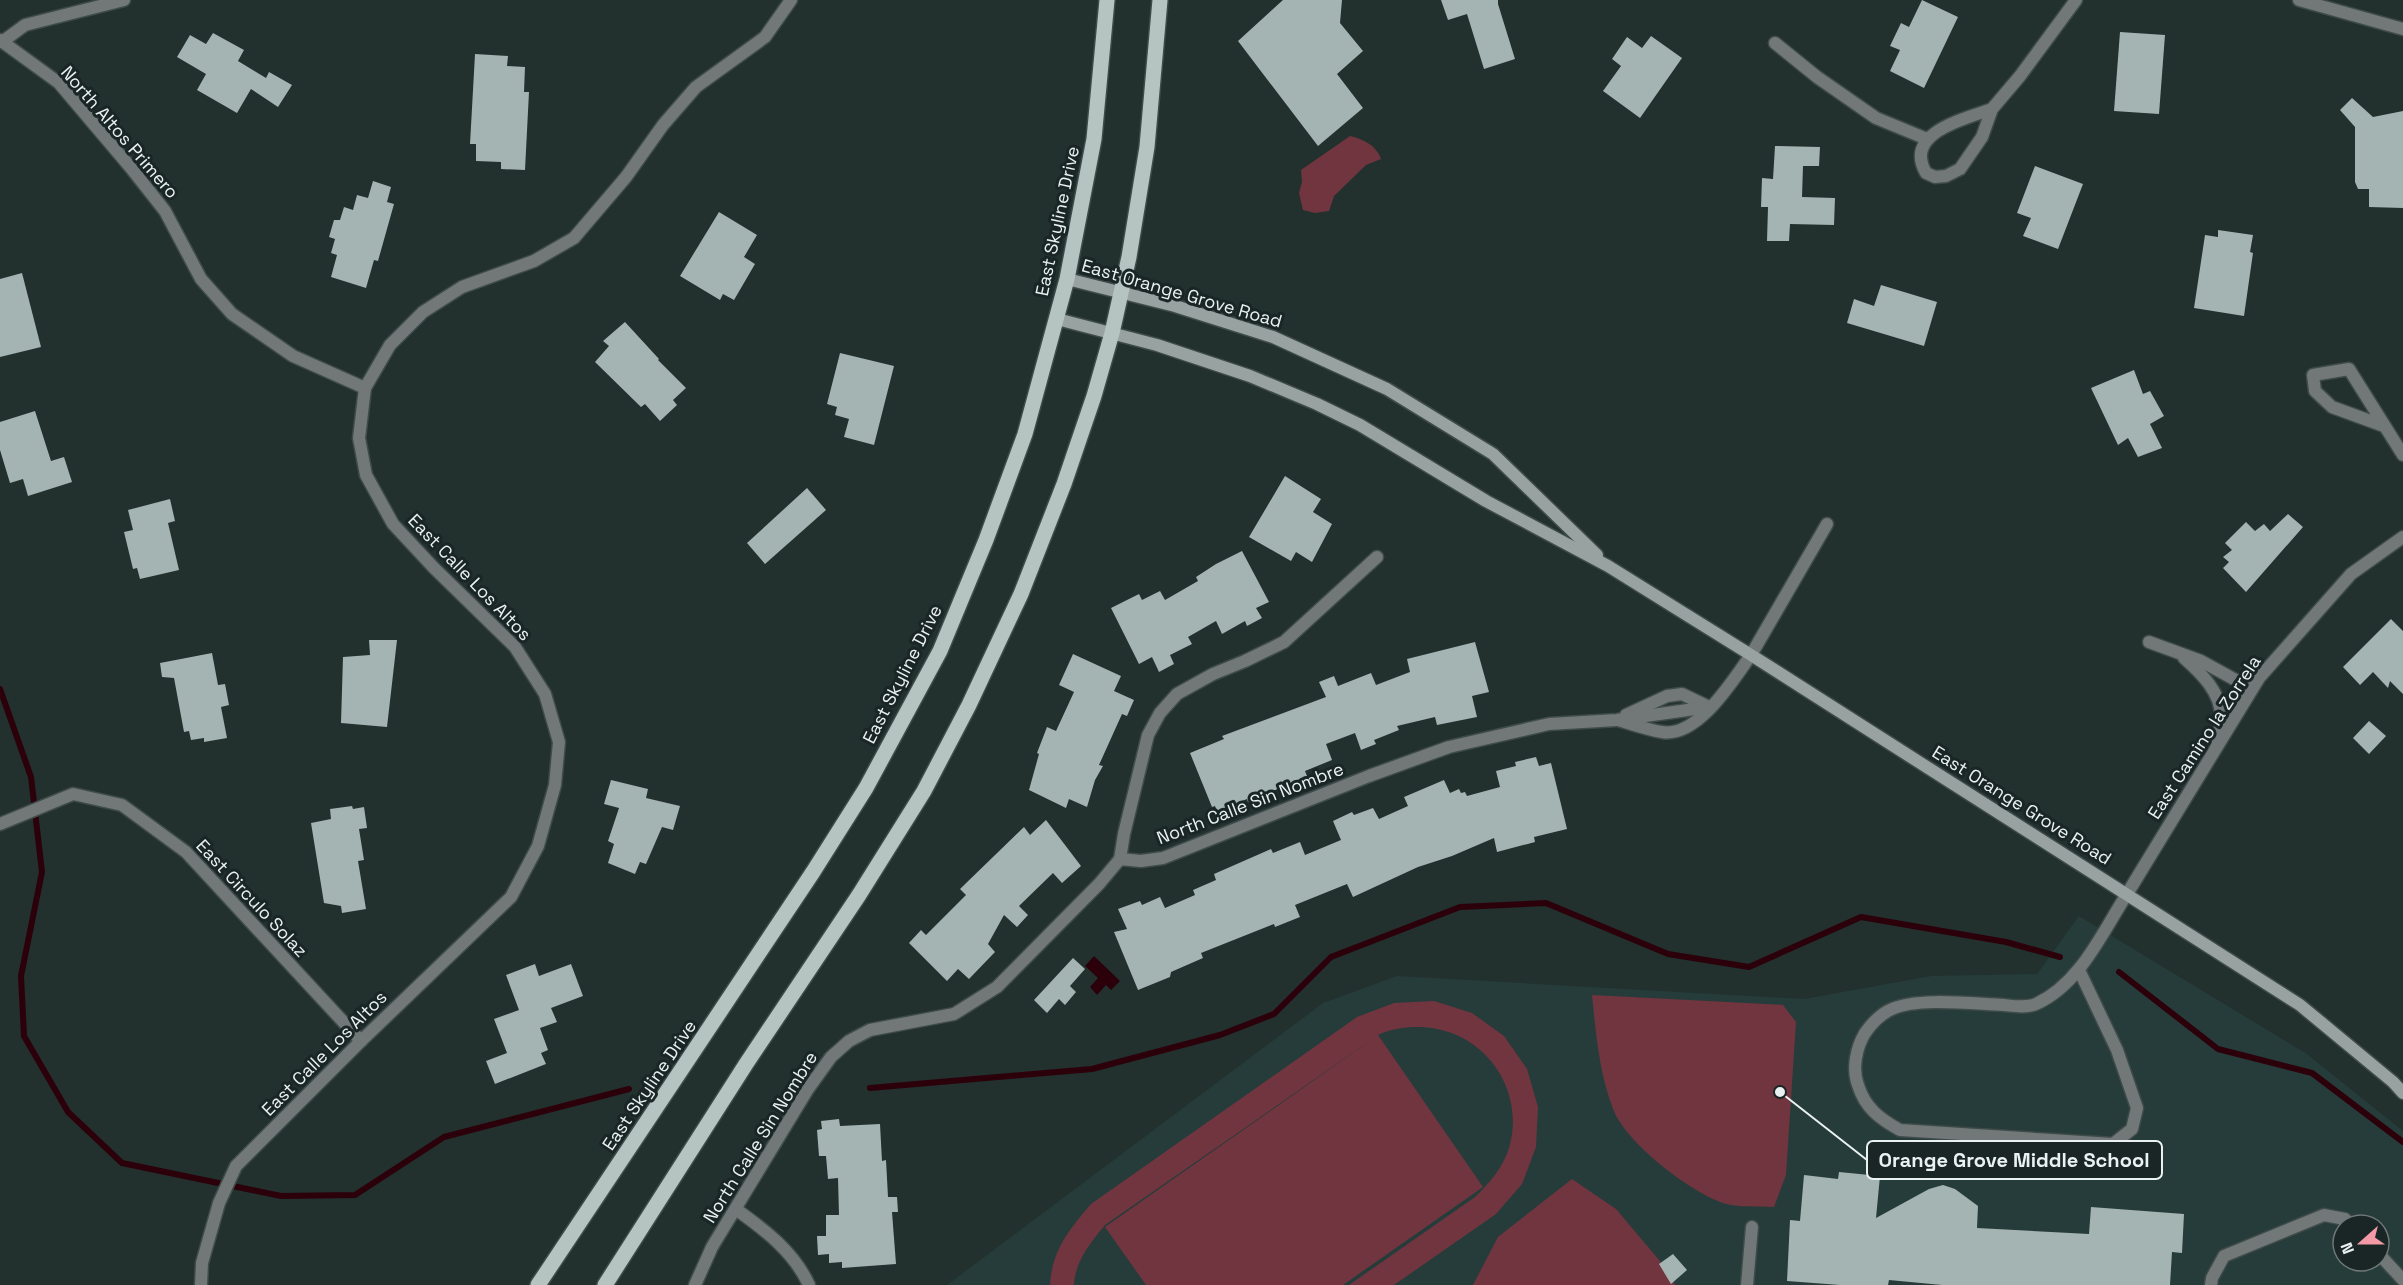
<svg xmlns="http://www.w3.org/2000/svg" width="2403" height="1285" viewBox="0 0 2403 1285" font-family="'Space Grotesk',sans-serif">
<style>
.built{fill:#263c3a;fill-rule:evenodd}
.green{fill:#71353f}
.water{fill:#2c000a}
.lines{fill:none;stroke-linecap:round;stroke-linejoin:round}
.stream{stroke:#2c000a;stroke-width:6}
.building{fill:#a4b4b2}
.lane-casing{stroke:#3e4b49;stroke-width:15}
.street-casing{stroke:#3e4b49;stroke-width:15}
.secondary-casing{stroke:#3e4b49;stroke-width:15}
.primary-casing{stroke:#3e4b49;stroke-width:18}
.lane{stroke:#717877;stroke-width:12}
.street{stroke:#717877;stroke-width:12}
.secondary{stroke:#97a2a1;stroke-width:12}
.primary{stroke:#b5c3c1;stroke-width:15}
.labels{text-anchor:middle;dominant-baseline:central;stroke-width:6;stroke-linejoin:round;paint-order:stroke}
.street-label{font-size:18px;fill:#eaf2f1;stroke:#192625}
.leader{fill:none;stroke:#eaf2f1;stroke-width:2}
.callout-dot{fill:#eaf2f1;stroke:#192625;stroke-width:2}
.callout{fill:#192625;stroke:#eaf2f1;stroke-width:2}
.callout-label{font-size:20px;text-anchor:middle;font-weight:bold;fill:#eaf2f1}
</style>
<rect width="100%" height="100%" fill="#22302e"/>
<!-- built -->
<path class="built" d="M2079,916L2307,1054L2403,1131V1285H947L1323,1003L1397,976L1804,999L1931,976L2037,974ZM2343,1225H2379V1261H2343Z"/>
<!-- green -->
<g class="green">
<path d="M1350,136C1363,139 1376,145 1381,159L1366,165L1334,196L1329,211L1315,213L1303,210L1299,193L1302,182L1301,170Z"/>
<path d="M1592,995L1783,1005L1796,1022L1786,1175L1774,1207C1758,1206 1737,1208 1723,1203C1689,1191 1626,1143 1613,1109C1599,1072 1596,1034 1592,995Z"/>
<path d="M1434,1001L1472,1013L1504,1036L1527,1069L1538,1107L1536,1147L1522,1184L1496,1214L1394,1285H1349L1475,1197C1490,1183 1503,1167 1509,1148C1525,1094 1490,1039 1437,1029C1418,1025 1395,1027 1378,1035L1483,1187L1343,1285H1146L1105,1227L1377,1036L1105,1225C1091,1242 1075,1261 1074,1285H1050C1052,1250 1069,1230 1091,1204L1357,1017L1394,1003Z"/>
<path d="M1572,1179L1616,1209L1670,1273L1675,1285H1473L1498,1237Z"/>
</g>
<!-- water -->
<path class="water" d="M1094,956L1120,981L1111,990L1106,985L1097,995L1090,987L1098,978L1085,966Z"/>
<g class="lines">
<!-- stream -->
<g class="stream">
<path d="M0,689L31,777L42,872L21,976L24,1036L68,1112L122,1163L281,1196L355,1195L444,1137L629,1089"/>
<path d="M2119,972L2218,1049L2312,1073L2403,1142"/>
<path d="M870,1088L1092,1069L1220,1035L1274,1014L1331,957L1460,907L1546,903L1668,954L1749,967L1861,917L2006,942L2060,957"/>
</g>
</g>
<!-- building -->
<g class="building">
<path d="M1283,0H1342L1340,23L1363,51L1337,74L1363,108L1318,146L1238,41Z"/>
<path d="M1441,0H1498V4L1515,59L1484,69L1467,14L1448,20Z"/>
<path d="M1922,0L1958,17L1924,88L1890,71L1900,50L1890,46L1901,23L1909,27Z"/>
<path d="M2120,32L2165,35L2159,114L2114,111Z"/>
<path d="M213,33L244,50L238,61L266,78L269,72L292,85L278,107L251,89L237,113L197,90L206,74L177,57L190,35L206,44Z"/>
<path d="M1651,36L1682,58L1640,118L1603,91L1621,66L1612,59L1627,37L1642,48Z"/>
<path d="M475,54L508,56L507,66L525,67L524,92H529L525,170L501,169V162L476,161V144H470Z"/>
<path d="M2352,98L2373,117L2403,111V208L2369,207V189H2358L2355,182V127L2340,110Z"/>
<path d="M1775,146L1820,147L1819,166H1803L1802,197L1835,198L1834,225L1790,224L1789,241H1767L1768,207H1761L1762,178L1773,179Z"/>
<path d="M2035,166L2083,184L2058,249L2023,236L2031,218L2017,213Z"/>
<path d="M373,181L391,187L387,202L394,204L378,261L374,260L366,288L331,277L337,255L331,253L335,239L329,237L334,220H340L344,207L353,210L357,195L368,198Z"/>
<path d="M719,212L757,235L744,257L755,264L734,300L723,294L720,300L680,276Z"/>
<path d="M2218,230L2253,235L2250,252L2253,253L2244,316L2194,308L2205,235L2218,237Z"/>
<path d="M22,273L41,347L0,357V279Z"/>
<path d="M1881,285L1937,302L1924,346L1847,323L1854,299L1874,306Z"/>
<path d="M625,322L659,359L658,360L686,388L673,400L677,405L660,421L645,404L641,407L595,362L609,346L603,341Z"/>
<path d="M840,353L894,366L874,445L844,437L849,419L835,415L837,407L827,404Z"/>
<path d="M2134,370L2143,394L2150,391L2164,416L2150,424L2162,448L2138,457L2128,438L2118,445L2091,388Z"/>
<path d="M35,411L51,461L64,457L72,482L28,496L23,479L10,483L0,450V422Z"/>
<path d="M1285,476L1321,499L1313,512L1332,524L1312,562L1296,552L1291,561L1249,537Z"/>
<path d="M807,488L826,510L765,564L747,543Z"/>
<path d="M170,499L175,521L168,523L179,570L140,579L137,568L133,569L124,532L133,530L128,510Z"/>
<path d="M2288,514L2303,527L2246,592L2223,568L2229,562L2223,557L2232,550L2225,543L2246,522L2255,531L2264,524L2270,531Z"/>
<path d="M1242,551L1269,602L1256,608L1262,618L1247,626L1245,621L1222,634L1216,621L1188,637L1192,644L1170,655L1174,664L1159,672L1152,657L1139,664L1111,608L1139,594L1142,600L1160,591L1165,600L1198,581L1196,577L1216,564Z"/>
<path d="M2391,619L2403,631V694L2390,681L2388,688L2373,672L2360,685L2343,667Z"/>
<path d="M369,640H397L387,727L341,723L343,657L370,655Z"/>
<path d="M1475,642L1489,692L1472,696L1477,717L1437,725L1435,717L1397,726L1399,730L1374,740L1376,744L1361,750L1355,733L1326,744L1332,760L1305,771L1307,776L1248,802L1247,799L1217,811L1215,806L1212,807L1190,753L1224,739L1222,736L1326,697L1319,682L1334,676L1338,686L1371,673L1376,685L1410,672L1407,659Z"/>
<path d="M212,653L218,685L225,684L229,705L221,707L227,738L204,742V738L191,740L189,731L184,732L174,678L162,677L160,663Z"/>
<path d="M1073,654L1121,676L1114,691L1134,700L1127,716L1122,714L1099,765L1103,766L1095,780L1087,807L1069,799L1066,808L1029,790L1039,754L1037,753L1047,727L1056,731L1074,692L1059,685Z"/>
<path d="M2369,721L2386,736L2369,754L2353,738Z"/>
<path d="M1536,757L1539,766L1551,763L1567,829L1534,837L1535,842L1497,852L1494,838L1452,856L1418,867L1353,897L1347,884L1295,905L1300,917L1275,927L1274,924L1201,953L1203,958L1171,972L1170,977L1138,990L1114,932L1127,929L1118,909L1140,901L1142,905L1160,897L1165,908L1195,895L1193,890L1216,880L1214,874L1271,849L1273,853L1300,842L1305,855L1341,840L1333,821L1352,812L1354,815L1373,808L1379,819L1408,806L1404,797L1444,780L1450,793L1459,789L1461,793L1465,792L1467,796L1500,787L1496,771L1516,766L1515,762Z"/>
<path d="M611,780L648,789L646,798L680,806L673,830L662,827L646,864L640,862L635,874L608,863L614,844L608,841L619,808L604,804Z"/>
<path d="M352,806L353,809L364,807L367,828L359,829L364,860L358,861L366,909L342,913L341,906L324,903L311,823L331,819L330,809Z"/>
<path d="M1046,820L1081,866L1062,883L1053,873L1019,906L1028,915L1017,927L1004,915L988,944L995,952L969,979L958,969L947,981L909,943L921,930L926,935L966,895L960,889L1024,827L1030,835Z"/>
<path d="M1073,958L1085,969L1070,986L1076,992L1065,1005L1059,999L1047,1013L1034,1000Z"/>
<path d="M535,964L539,976L571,964L583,996L551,1008L557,1022L540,1028L548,1050L541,1053L546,1064L495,1084L486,1061L507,1053L494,1019L519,1010L506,975Z"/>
<path d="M839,1119L840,1126L880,1124L882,1161L886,1160L888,1197H897L898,1212H892L896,1264L842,1268V1262L829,1263V1254L818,1255L817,1236H826V1215H839L838,1178L828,1179L826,1156H819L817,1130L822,1129L821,1121Z"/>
<path d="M1839,1172L1880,1176L1876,1218L1929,1189L1943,1185L1955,1189L1978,1206L1977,1228L2089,1234L2091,1207L2184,1214L2182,1253L2172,1252L2170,1285H1942L1889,1280L1888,1285H1840L1787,1281L1790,1220L1800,1221L1804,1175L1838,1179Z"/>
<path d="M1673,1254L1687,1270L1671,1284L1659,1264Z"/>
</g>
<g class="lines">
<!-- lane casing -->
<g class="lane-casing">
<g id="lane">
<path d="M2,42L25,25L124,0"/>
<path d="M1775,43L1817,77L1876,118L1927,139"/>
<path d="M2149,642L2201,661L2252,689"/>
<path d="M1751,655L1827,524"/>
<path d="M2184,658C2201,673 2222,693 2221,718C2221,727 2218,737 2216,747"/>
<path d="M2079,970L2117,1050L2137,1108L2132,1129L2113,1144L1900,1130C1880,1119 1865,1108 1858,1085C1852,1069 1856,1048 1865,1033C1872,1023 1880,1014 1892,1009C1919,997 1974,1004 2004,1005C2014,1006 2027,1008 2036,1004C2080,984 2102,933 2127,894"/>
<path d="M2379,1254L2403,1280"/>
<path d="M1747,1285L1752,1227"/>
<path d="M2211,1285L2212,1278L2224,1256L2324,1215L2345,1219L2351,1225"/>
</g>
</g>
<!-- street casing -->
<g class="street-casing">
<g id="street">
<path d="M2299,0L2403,29"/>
<path d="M0,40L59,83L131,168L165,211L201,279L232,314L293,356L365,388"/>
<path d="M1992,109C1964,119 1903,133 1926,173L1935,177L1946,176L1960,169L1982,137L1992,109L2020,76L2076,0"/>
<path d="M2384,426L2332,407L2315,391L2313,375L2349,369L2403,455"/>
<path d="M1626,715L1667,696L1682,694L1707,706"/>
<path d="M1621,721C1635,725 1649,730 1662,732C1698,738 1733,680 1751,655"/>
<path d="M0,824L73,794L122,805L186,852L361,1041"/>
<path d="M1120,859L1124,834L1148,735L1160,713L1177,694L1213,674L1245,661L1284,642L1377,557"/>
<path d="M2127,894L2259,678L2351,574L2403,537"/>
<path d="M737,1210C765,1230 794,1252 809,1285"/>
<path d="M201,1285L202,1263L219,1203L236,1166L361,1041L511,897L538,846L555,785L559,742L545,694L515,647L434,568L393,524L366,475L359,438L365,388L390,345L423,312L462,287L534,261L574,238L626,177L663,125L696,87L765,37L791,0"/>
<path d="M695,1285L712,1247L808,1089L831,1057L849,1041L870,1030L954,1014L997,987L1099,884L1120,859L1141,861L1163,858L1369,776L1449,747L1549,724L1617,720L1709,707"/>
</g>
</g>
<!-- secondary casing -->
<g class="secondary-casing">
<g id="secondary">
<path d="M1067,279L1175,306L1273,337L1387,389L1493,454L1597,555"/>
<path d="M1057,319L1157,345L1250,376L1317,404L1360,425L1486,501L1608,566L1751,655L2300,1005L2393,1082L2403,1093"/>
</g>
</g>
<!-- primary casing -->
<g class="primary-casing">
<g id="primary">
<path d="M538,1285L813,872L866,788L940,651L986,540L1025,434L1067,279L1094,139L1107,0"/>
<path d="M605,1285L746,1064L859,895L924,791L969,705L1021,594L1064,484L1094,396L1112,333L1129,257L1147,147L1160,0"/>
</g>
</g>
<!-- lane -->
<use href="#lane" class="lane"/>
<!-- street -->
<use href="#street" class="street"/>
<!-- secondary -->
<use href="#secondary" class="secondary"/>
<!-- primary -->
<use href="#primary" class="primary"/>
</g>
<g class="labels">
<!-- street labels -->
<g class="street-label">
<text transform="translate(120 132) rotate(49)">North Altos Primero</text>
<text transform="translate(1057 221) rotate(-78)">East Skyline Drive</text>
<text transform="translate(1182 293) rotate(16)">East Orange Grove Road</text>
<text transform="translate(470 577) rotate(46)">East Calle Los Altos</text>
<text transform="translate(902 674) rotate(-63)">East Skyline Drive</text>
<text transform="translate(2204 737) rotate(-57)">East Camino la Zorrela</text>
<text transform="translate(1250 803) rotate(-21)">North Calle Sin Nombre</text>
<text transform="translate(2022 805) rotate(32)">East Orange Grove Road</text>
<text transform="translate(252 898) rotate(47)">East Circulo Solaz</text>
<text transform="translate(324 1053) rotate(-45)">East Calle Los Altos</text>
<text transform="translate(649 1085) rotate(-56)">East Skyline Drive</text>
<text transform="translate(760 1137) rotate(-58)">North Calle Sin Nombre</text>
</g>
</g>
<!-- callouts -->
<path class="leader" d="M1780 1092L1867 1160"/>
<circle class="callout-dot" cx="1780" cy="1092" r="6"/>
<rect class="callout" x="1867" y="1141" width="295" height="38" rx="6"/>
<g class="callout-label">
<text x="2014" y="1167">Orange Grove Middle School</text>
</g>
<!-- north arrow -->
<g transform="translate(2361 1243) rotate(249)"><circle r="28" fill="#192625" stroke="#6d7877" stroke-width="1.5"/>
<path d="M0-4.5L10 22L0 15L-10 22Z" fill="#f49aa6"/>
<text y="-9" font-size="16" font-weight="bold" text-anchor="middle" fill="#eaf2f1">N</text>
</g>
</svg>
